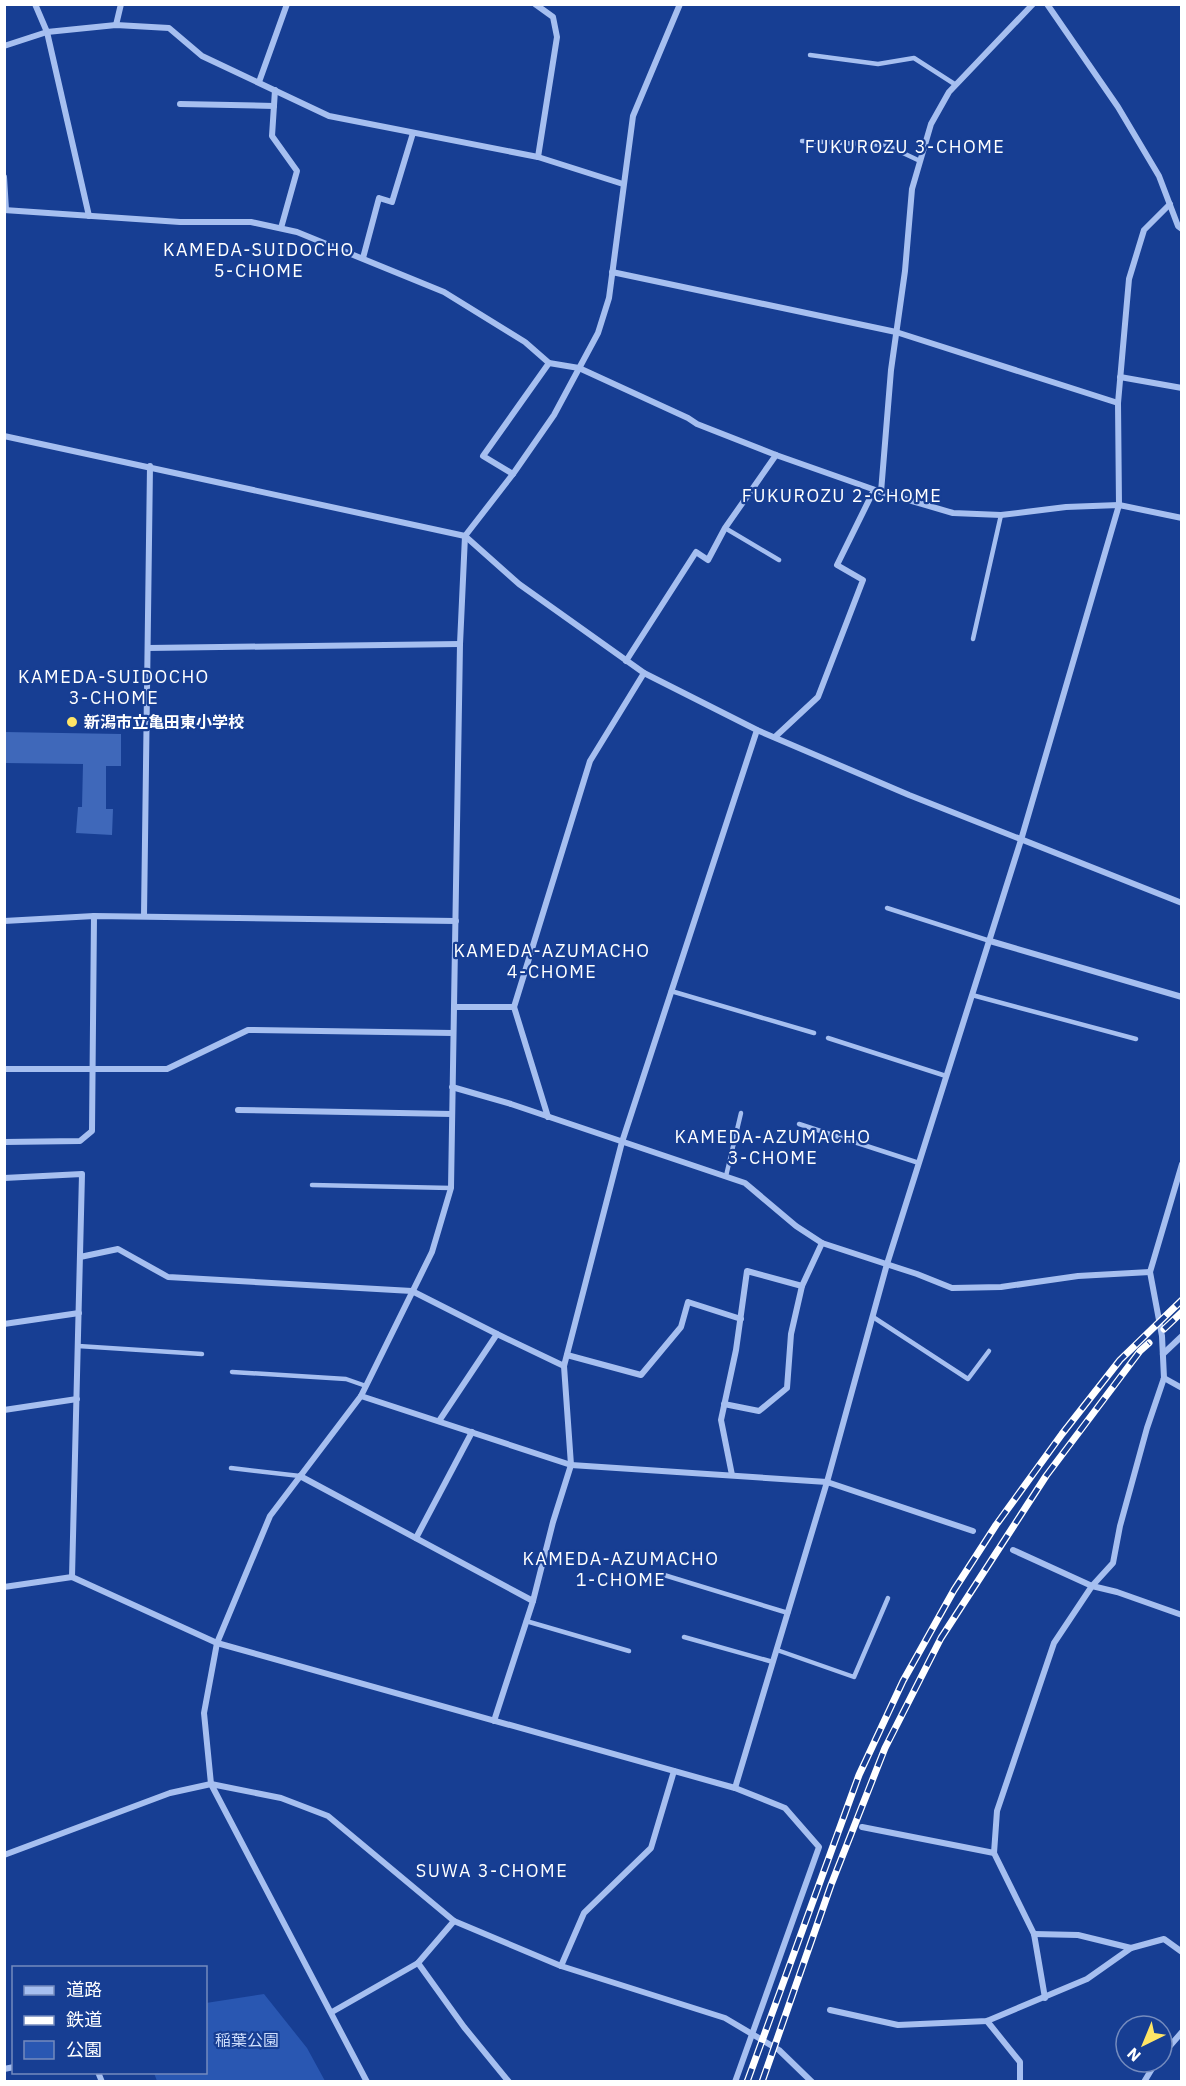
<svg xmlns="http://www.w3.org/2000/svg" width="1186" height="2086" viewBox="0 0 1186 2086" font-family="'IBM Plex Sans','Noto Sans JP',sans-serif">
<style>
.green{fill:#2957b2}
.building{fill:#3f68ba}
.lines{fill:none;stroke-linecap:round;stroke-linejoin:round}
.service{stroke:#a6bff0;stroke-width:4.5}
.minor{stroke:#a6bff0;stroke-width:6}
.rail-casing{stroke:#fff;stroke-width:7}
.rail{stroke:#173e93;stroke-width:4.5;stroke-dasharray:14;stroke-linecap:butt}
.poi-dot{fill:#ffe566;stroke:#173e93;stroke-width:2}
.labels{text-anchor:middle;dominant-baseline:central;stroke-width:4.5;stroke-linejoin:round;paint-order:stroke}
.poi-label{font-size:16px;font-weight:bold;fill:#fff;stroke:#173e93;text-anchor:start}
.park-label{font-size:16px;fill:#cdddfc;stroke:#173e93}
.neighbourhood-label{font-size:18px;letter-spacing:1.5px;fill:#fff;stroke:#173e93}
</style>
<rect width="100%" height="100%" fill="#173e93"/>
<!-- green -->
<path class="green" d="M264,1994L307,2048L325,2081H157L154,2073L206,2072V2003Z"/>
<!-- building -->
<path class="building" d="M4,732L121,734V766H106V809H113L112,835L76,833L78,807H82L83,764L4,763Z"/>
<g class="lines">
<!-- service -->
<g class="service">
<path d="M810,55L878,64L914,58L956,85"/>
<path d="M802,141L886,145L920,161"/>
<path d="M725,528L779,560"/>
<path d="M973,639L1001,515"/>
<path d="M887,908L990,941"/>
<path d="M671,991L814,1033"/>
<path d="M972,995L1136,1039"/>
<path d="M828,1038L946,1076"/>
<path d="M799,1124L919,1163"/>
<path d="M726,1176L741,1113"/>
<path d="M312,1185L451,1188"/>
<path d="M873,1317L968,1379L989,1351"/>
<path d="M78,1346L202,1354"/>
<path d="M232,1372L346,1379L366,1386"/>
<path d="M231,1468L300,1476"/>
<path d="M664,1575L788,1613"/>
<path d="M526,1621L629,1651"/>
<path d="M684,1637L773,1662"/>
<path d="M777,1650L854,1677L888,1598"/>
</g>
<!-- minor -->
<g class="minor">
<path d="M35,4L47,32L89,216"/>
<path d="M535,4L553,17L557,37L538,157"/>
<path d="M1047,4L1118,107L1159,176L1178,226L1182,229"/>
<path d="M116,25L121,4"/>
<path d="M4,46L47,32L116,25L169,28L202,56L329,116L538,157L623,184"/>
<path d="M259,82L287,4"/>
<path d="M275,90L272,136L297,171L281,228"/>
<path d="M180,104L274,106"/>
<path d="M4,177L6,210"/>
<path d="M4,210L180,222H251L297,232L444,292L525,342L549,363L579,368L688,418L697,424L776,455L881,492L953,513L1001,515L1066,507L1119,505L1182,518"/>
<path d="M363,258L379,198L392,202L413,133"/>
<path d="M612,272L896,332L1118,403"/>
<path d="M1120,377L1182,388"/>
<path d="M4,436L465,536L519,584L644,673L757,730L909,795L1182,903"/>
<path d="M513,474L483,456L549,363"/>
<path d="M881,492L891,370L905,271L912,189L931,124L949,92L1033,4"/>
<path d="M148,648L460,644"/>
<path d="M626,661L696,552L708,560L725,528L776,455"/>
<path d="M775,737L818,697L863,580L837,565L874,490"/>
<path d="M144,916L150,466"/>
<path d="M4,921L94,916L456,921"/>
<path d="M990,941L1182,997"/>
<path d="M454,1007H514L590,761L644,673"/>
<path d="M514,1007L548,1117"/>
<path d="M4,1069H167L248,1030L453,1033"/>
<path d="M452,1087L511,1104L745,1183L796,1226L822,1243L917,1274L952,1288L1001,1287L1078,1276L1150,1272"/>
<path d="M238,1110L452,1114"/>
<path d="M4,1142L80,1141L92,1131L94,916"/>
<path d="M4,1178L82,1174L72,1577"/>
<path d="M80,1257L118,1249L168,1277L412,1291L497,1334L564,1366"/>
<path d="M4,1324L79,1313"/>
<path d="M1163,1354L1182,1336"/>
<path d="M567,1355L641,1375L681,1327L688,1302L741,1319"/>
<path d="M1164,1378L1182,1388"/>
<path d="M361,1396L571,1465L827,1482L973,1531"/>
<path d="M724,1404L759,1411L787,1388L791,1334L802,1286L822,1243"/>
<path d="M4,1410L77,1399"/>
<path d="M439,1421L497,1334"/>
<path d="M732,1475L721,1420L736,1350L747,1271L802,1286"/>
<path d="M300,1476L533,1601"/>
<path d="M416,1538L472,1432"/>
<path d="M1013,1550L1092,1586L1117,1592L1182,1615"/>
<path d="M4,1587L72,1577L217,1643L735,1788L785,1808L819,1847L735,2082"/>
<path d="M494,1721L533,1601L553,1522L571,1465L564,1366L622,1142L757,730"/>
<path d="M735,1788L827,1482L887,1264L1021,840L1119,505L1118,403L1129,279L1144,230L1170,204"/>
<path d="M862,1827L994,1853"/>
<path d="M4,1855L170,1793L211,1784L281,1798L328,1816L454,1921L561,1966L725,2018L779,2050L812,2082"/>
<path d="M1034,1934L1078,1935L1131,1948"/>
<path d="M418,1963L464,2027L509,2082"/>
<path d="M561,1966L584,1913L651,1848L674,1771"/>
<path d="M1045,1998L1034,1934L994,1853L997,1811L1054,1643L1092,1586L1113,1563L1120,1526L1147,1428L1164,1378L1162,1336L1150,1272L1182,1164"/>
<path d="M830,2010L898,2025L987,2021L1087,1979L1131,1948L1164,1939L1182,1952"/>
<path d="M332,2012L418,1963L454,1921"/>
<path d="M987,2021L1020,2062V2082"/>
<path d="M1162,2055L1182,2032"/>
<path d="M4,2069L14,2067"/>
<path d="M98,2072L102,2082"/>
<path d="M367,2082L211,1784L204,1713L217,1643L270,1516L361,1396L432,1252L451,1188L460,644L465,536L513,474L554,415L598,333L609,298L633,116L680,4"/>
<path d="M1144,2082L1156,2062"/>
</g>
<!-- rail casing -->
<g class="rail-casing">
<g id="rail">
<path d="M1164,1329L1182,1312"/>
<path d="M747,2082L859,1775L903,1681L954,1590L996,1525L1062,1434L1120,1360L1182,1300"/>
<path d="M762,2082L831,1885L885,1748L941,1638L1046,1476L1140,1351L1149,1343"/>
</g>
</g>
<!-- rail -->
<use href="#rail" class="rail"/>
</g>
<!-- markers -->
<circle class="poi-dot" cx="72" cy="722" r="6"/>
<g class="labels">
<!-- poi labels -->
<g class="poi-label">
<text x="84" y="722">新潟市立亀田東小学校</text>
</g>
<!-- park labels -->
<g class="park-label">
<text x="247" y="2040">稲葉公園</text>
</g>
<!-- neighbourhood labels -->
<g class="neighbourhood-label">
<text x="905" y="146">FUKUROZU 3-CHOME</text>
<text x="259" y="249">KAMEDA-SUIDOCHO<tspan x="259" dy="21">5-CHOME</tspan></text>
<text x="842" y="495">FUKUROZU 2-CHOME</text>
<text x="114" y="676">KAMEDA-SUIDOCHO<tspan x="114" dy="21">3-CHOME</tspan></text>
<text x="552" y="950">KAMEDA-AZUMACHO<tspan x="552" dy="21">4-CHOME</tspan></text>
<text x="773" y="1136">KAMEDA-AZUMACHO<tspan x="773" dy="21">3-CHOME</tspan></text>
<text x="621" y="1558">KAMEDA-AZUMACHO<tspan x="621" dy="21">1-CHOME</tspan></text>
<text x="492" y="1870">SUWA 3-CHOME</text>
</g>
</g>
<!-- border -->
<rect width="1186" height="2086" fill="none" stroke="#ffffff" stroke-width="12"/>
<!-- legend -->
<rect x="12" y="1966" width="195" height="108" fill="#173e93" stroke="#748bbe" stroke-width="1.5"/>
<rect x="24" y="1986" width="30" height="9" fill="#a6bff0" stroke="#748bbe" stroke-width="1.5"/>
<text x="66" y="1996" font-size="18" fill="#ffffff">道路</text>
<rect x="24" y="2016" width="30" height="9" fill="#ffffff" stroke="#748bbe" stroke-width="1.5"/>
<text x="66" y="2026" font-size="18" fill="#ffffff">鉄道</text>
<rect x="24" y="2041" width="30" height="18" fill="#2957b2" stroke="#748bbe" stroke-width="1.5"/>
<text x="66" y="2056" font-size="18" fill="#ffffff">公園</text>
<!-- north arrow -->
<g transform="translate(1144 2044) rotate(223)"><circle r="28" fill="#173e93" stroke="#748bbe" stroke-width="1.5"/>
<path d="M0-4.5L10 22L0 15L-10 22Z" fill="#ffe566"/>
<text y="-9" font-size="16" font-weight="bold" text-anchor="middle" fill="#ffffff">N</text>
</g>
</svg>
